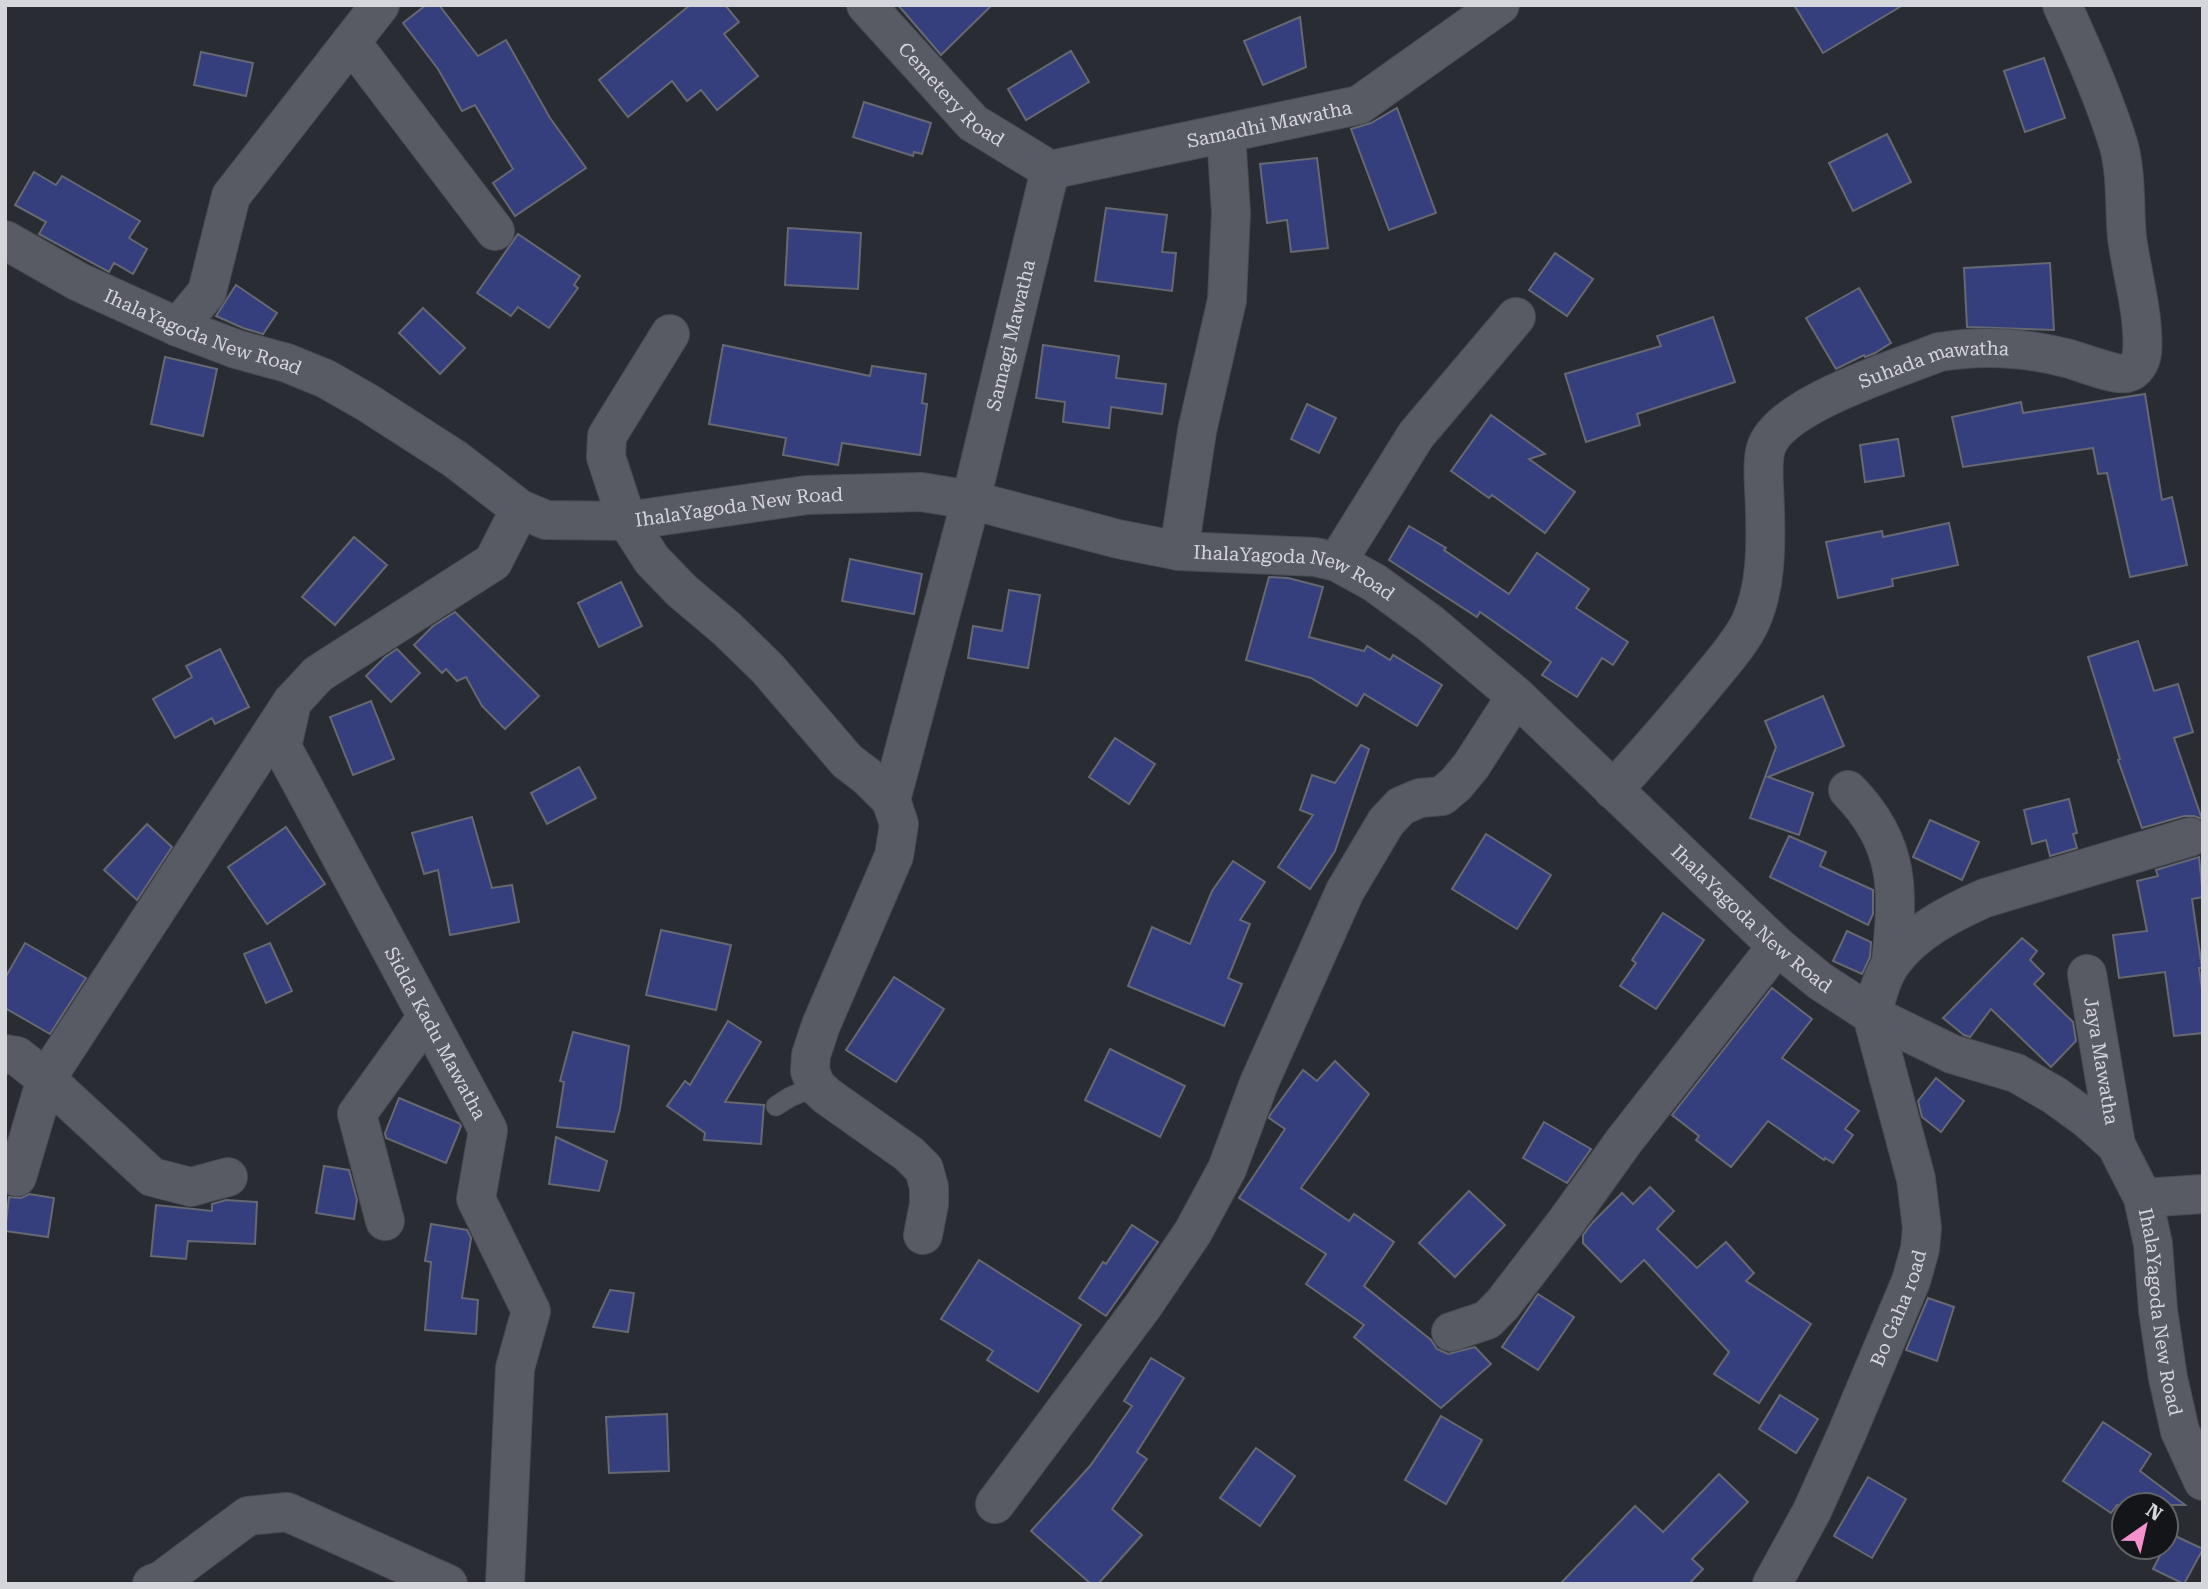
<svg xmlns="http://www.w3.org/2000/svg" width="2208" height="1589" viewBox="0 0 2208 1589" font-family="'Roboto Serif',serif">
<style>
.building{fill:#363f7e;stroke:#666872;stroke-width:2}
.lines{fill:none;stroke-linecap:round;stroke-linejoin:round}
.service-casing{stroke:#494a52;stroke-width:21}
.minor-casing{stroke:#494a52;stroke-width:40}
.service{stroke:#585a64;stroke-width:19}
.minor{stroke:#585a64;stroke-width:38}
.labels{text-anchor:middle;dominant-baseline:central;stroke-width:5;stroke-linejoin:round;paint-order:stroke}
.street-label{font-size:19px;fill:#d5d6dc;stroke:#141518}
</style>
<rect width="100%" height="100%" fill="#2a2c34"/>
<!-- building -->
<g class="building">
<path d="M426,5H439L478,56L506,40L550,118L586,168L515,216L493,183L513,169L475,105L462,111L438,69L403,23Z"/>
<path d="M690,5H725L739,22L724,34L758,76L717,110L701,90L687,101L672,81L628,117L599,80Z"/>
<path d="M898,5H992L941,55Z"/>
<path d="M1794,5H1903L1823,53Z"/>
<path d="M1300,17L1306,67L1263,85L1244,41Z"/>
<path d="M1071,51L1089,82L1026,120L1008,89Z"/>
<path d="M201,52L253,63L246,96L194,85Z"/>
<path d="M2044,58L2065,118L2025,132L2004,71Z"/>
<path d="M864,102L931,123L922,154L914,152L913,156L853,137Z"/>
<path d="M1397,108L1436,213L1389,230L1351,129L1371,123Z"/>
<path d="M1887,134L1911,182L1853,211L1829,163Z"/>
<path d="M1317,158L1328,248L1291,252L1287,220L1267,223L1260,164Z"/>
<path d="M34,172L56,185L62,176L140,221L129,238L147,249L133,274L114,263L109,272L39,234L46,222L15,205Z"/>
<path d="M1106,208L1167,215L1162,252L1176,253L1172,291L1095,281Z"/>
<path d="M788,228L861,233L858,289L785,285Z"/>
<path d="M518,234L580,276L574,285L578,288L549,328L518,307L511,316L477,293Z"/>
<path d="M1555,253L1593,279L1567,316L1529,290Z"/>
<path d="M2050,263L2054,330L1967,327L1964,268Z"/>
<path d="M236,285L277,313L263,334L243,328L216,316Z"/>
<path d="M1859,288L1891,343L1875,353L1865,357L1864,355L1836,369L1806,318Z"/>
<path d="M423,308L465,348L440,374L399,333Z"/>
<path d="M1713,317L1735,382L1637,414L1640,425L1586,442L1565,374L1661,346L1657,336Z"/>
<path d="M723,345L870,376L872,366L926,374L922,403L927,404L920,455L842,443L838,465L783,455L786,438L709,424Z"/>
<path d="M1043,345L1119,356L1116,378L1166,384L1162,414L1111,407L1109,428L1063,422L1065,402L1036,398Z"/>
<path d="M165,357L217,369L203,436L151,424Z"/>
<path d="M2145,394L2162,500L2172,497L2187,565L2130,577L2107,473L2098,474L2093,448L1963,467L1952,417L2021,402L2023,413Z"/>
<path d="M1307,404L1336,418L1319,453L1291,439Z"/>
<path d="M1491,415L1545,454L1529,459L1575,492L1545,533L1492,495L1489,498L1451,471Z"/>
<path d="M1898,439L1904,476L1865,482L1860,445Z"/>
<path d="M1949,523L1958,565L1892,579L1893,586L1838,598L1826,542L1882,531L1883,537Z"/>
<path d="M1409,526L1446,548L1444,550L1509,594L1537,553L1589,589L1576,608L1628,642L1613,665L1602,658L1577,697L1542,675L1551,662L1480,612L1477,617L1389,560Z"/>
<path d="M354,537L387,565L335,625L302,597Z"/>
<path d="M850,559L922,574L914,614L842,601Z"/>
<path d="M1269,577L1288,578L1323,587L1309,637L1364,651L1367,646L1390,660L1393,655L1442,685L1417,726L1364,694L1357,706L1311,678L1246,660Z"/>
<path d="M621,582L642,626L599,647L578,603Z"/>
<path d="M1009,590L1040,595L1028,668L968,658L973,626L1002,631Z"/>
<path d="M455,612L539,696L505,729L482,706L466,677L457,681L446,669L442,673L414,645L433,626Z"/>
<path d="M2138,641L2154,691L2178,684L2193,732L2174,738L2202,819L2194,816H2184L2142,828L2118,760L2120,759L2088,657Z"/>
<path d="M220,649L249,707L215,724L212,718L175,738L153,699L192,677L186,666Z"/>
<path d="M397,649L420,673L391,702L366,676L385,657Z"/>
<path d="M1823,696L1844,746L1768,777L1813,793L1799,835L1750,818L1776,747L1765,721Z"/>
<path d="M371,701L394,759L353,775L330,717Z"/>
<path d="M1115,738L1155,764L1129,804L1089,777Z"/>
<path d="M1361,745L1369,749L1335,851L1310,889L1278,867L1313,815L1300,810L1312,775L1335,783Z"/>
<path d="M579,767L596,798L547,824L531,793Z"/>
<path d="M2069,799L2077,833L2073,834L2077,848L2050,856L2046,840L2032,844L2024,810Z"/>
<path d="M472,817L492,888L512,885L519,922L450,935L438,870L424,874L412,833Z"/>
<path d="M1930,820L1979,842L1962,880L1913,857Z"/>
<path d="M147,824L172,847L137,900L104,870Z"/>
<path d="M286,827L325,884L267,924L228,867Z"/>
<path d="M1486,834L1551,875L1517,929L1452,889Z"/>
<path d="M1789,836L1826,852L1820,866L1873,890V914L1868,925L1770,877Z"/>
<path d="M2199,857L2203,897L2192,899L2202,968H2199L2203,996V1033L2174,1036L2165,972L2119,978L2113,935L2147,931L2137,881L2158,876L2156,870Z"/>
<path d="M1233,861L1265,882L1240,920L1250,924L1228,978L1242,984L1224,1026L1128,986L1152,927L1190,944L1212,891Z"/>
<path d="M1663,913L1704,940L1656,1009L1620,986L1636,963L1632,960Z"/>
<path d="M661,930L731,945L716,1010L646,995Z"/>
<path d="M1847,931L1871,942L1870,957L1862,974L1833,961Z"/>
<path d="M2022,938L2037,951L2030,960L2044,974L2034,984L2073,1022L2076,1041L2051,1067L1991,1009L1970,1037L1964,1035L1943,1018Z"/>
<path d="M25,943L86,978L50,1034L5,1008V978Z"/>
<path d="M270,943L292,991L266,1003L244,954Z"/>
<path d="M894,977L944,1009L896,1082L846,1050Z"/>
<path d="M1772,988L1812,1019L1782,1058L1859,1111L1845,1129L1853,1135L1833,1163L1825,1158L1824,1160L1768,1121L1731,1167L1696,1140L1699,1136L1672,1115Z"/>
<path d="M728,1021L761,1042L725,1102L764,1105L761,1144L704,1140L705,1133L667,1106L685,1081L690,1085Z"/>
<path d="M573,1032L629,1046L620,1109L614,1132L557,1127L564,1082L560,1081Z"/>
<path d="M1110,1049L1185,1086L1160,1137L1085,1100Z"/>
<path d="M1335,1061L1369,1094L1301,1188L1349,1221L1354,1214L1394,1242L1364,1286L1431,1340L1437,1349L1448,1354L1475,1347L1491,1364L1441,1408L1354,1337L1364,1325L1306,1284L1326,1254L1239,1198L1285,1129L1269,1118L1270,1115L1303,1070L1317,1081Z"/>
<path d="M1936,1078L1964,1101L1941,1132L1922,1117L1918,1101Z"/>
<path d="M399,1098L459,1123L461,1126L446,1163L386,1138L385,1133Z"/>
<path d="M1544,1122L1591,1149L1567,1183L1523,1158Z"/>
<path d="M556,1137L607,1161L599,1191L549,1184Z"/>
<path d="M324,1166L349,1170L357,1200L354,1219L316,1213Z"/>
<path d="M1650,1187L1674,1211L1657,1229L1697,1268L1726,1242L1754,1273L1746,1281L1811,1324L1759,1403L1714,1374L1729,1352L1644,1260L1621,1282L1583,1243V1235L1593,1222L1622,1193L1633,1204Z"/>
<path d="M1469,1191L1505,1225L1455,1277L1419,1243Z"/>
<path d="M29,1194L54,1198L48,1237L5,1231L9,1197L21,1198Z"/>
<path d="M226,1200L257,1202L255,1244L188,1241L186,1259L151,1256L156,1205L212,1211V1204Z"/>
<path d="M431,1224L467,1230L471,1238L462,1298L478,1300L476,1334L425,1330L431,1262L425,1261Z"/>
<path d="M1132,1225L1158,1242L1106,1316L1079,1298L1103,1262L1106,1264Z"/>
<path d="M979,1260L1081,1325L1038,1392L987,1360L993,1351L941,1319Z"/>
<path d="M610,1290L634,1293L628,1332L593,1327Z"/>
<path d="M1538,1294L1574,1317L1538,1370L1502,1347Z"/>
<path d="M1928,1298L1954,1307L1937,1361L1906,1350Z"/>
<path d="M1151,1358L1184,1378L1137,1452L1147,1459L1112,1509L1142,1535L1098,1584H1091L1031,1531L1090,1466L1132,1406L1124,1401Z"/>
<path d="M1780,1395L1818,1419L1796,1453L1759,1429Z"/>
<path d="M667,1414L669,1471L609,1473L606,1417Z"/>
<path d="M1441,1416L1482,1440L1446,1504L1405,1480Z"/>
<path d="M2103,1422L2151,1454L2140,1471L2185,1505H2117L2111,1513L2063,1481Z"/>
<path d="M1256,1448L1295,1476L1260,1526L1220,1498Z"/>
<path d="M1719,1474L1748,1502L1692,1559L1703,1569L1689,1584H1560L1635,1506L1663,1532Z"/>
<path d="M1868,1477L1906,1499L1872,1558L1834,1536Z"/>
<path d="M2171,1534L2203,1549L2184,1584L2153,1569Z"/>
</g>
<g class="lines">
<!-- service casing -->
<g class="service-casing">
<path id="service" d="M776,1106L790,1097L816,1086"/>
</g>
<!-- minor casing -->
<g class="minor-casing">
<g id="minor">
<path id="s1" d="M866,5L973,123L1050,170"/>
<path d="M351,42L495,231"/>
<path id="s2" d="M1050,170L1359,105L1500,5"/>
<path id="s3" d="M5,240L79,282L178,327L236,349L287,363L326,379L368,403L455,459L520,509L546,520L627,521L807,495L921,492L971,500L1118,539L1179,551L1315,557L1337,562L1375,583L1431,624L1516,696L1777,946L1820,981L1872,1015L1952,1054L2016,1073L2054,1095L2086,1118L2116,1145L2143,1198L2153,1244L2158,1310L2168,1378L2180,1431L2203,1481"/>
<path d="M178,327L207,292L231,196L380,5"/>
<path d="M670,334L607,436L606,457L627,521L652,560L682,591L727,629L768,669L847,761L868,777L891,800L899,824L894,856L821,1025L811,1055L810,1071L816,1086L827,1096L909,1154L924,1169L929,1187V1204L923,1235"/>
<path d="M1179,551L1197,431L1227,300L1231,213L1226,133"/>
<path d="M1337,562L1416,435L1516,317"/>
<path id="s4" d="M292,702L282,747L488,1130L476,1199L531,1311L515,1368L505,1584"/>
<path id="s5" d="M1613,790C1647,753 1679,716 1711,677C1724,661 1742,641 1751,621C1766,587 1766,548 1765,512C1765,494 1761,464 1766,448C1780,404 1898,369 1939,352C1982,345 2024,347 2066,358C2080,361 2114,376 2127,373C2136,371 2141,361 2142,353C2145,318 2132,274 2127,238C2124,206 2127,174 2118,143C2103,95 2083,50 2062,5"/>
<path d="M1848,790C1902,845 1898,892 1891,963"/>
<path id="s6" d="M891,800L971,500L1050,170"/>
<path id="s7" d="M2087,974L2116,1145"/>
<path d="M5,1054L17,1056L46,1079L152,1177L191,1187L228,1177"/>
<path d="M17,1177L46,1079L292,702L318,674L493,562L520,509"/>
<path d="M2143,1198L2203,1194"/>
<path d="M385,1221L357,1114L427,1017"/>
<path d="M1451,1332L1487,1320L1502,1305L1566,1222L1624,1141L1777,946"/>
<path d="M995,1504L1143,1306L1193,1232L1227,1169L1259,1083L1345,891L1386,822L1401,806L1420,798L1442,796L1456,784L1471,766L1516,696"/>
<path d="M152,1584L162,1580L248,1516L287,1512L448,1584"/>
<path id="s8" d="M1772,1584L1812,1511L1847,1433L1911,1281L1920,1249L1922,1228L1916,1179L1872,1015C1877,997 1881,979 1891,964C1913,932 1951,913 1985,898L2190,837"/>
</g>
</g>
<!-- service -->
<use href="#service" class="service"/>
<!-- minor -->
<use href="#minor" class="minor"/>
</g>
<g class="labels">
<!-- street labels -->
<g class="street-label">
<text stroke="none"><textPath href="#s1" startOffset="124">Cemetery Road</textPath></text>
<text stroke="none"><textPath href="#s2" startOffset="224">Samadhi Mawatha</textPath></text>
<text stroke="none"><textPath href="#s3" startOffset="219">IhalaYagoda New Road</textPath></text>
<text stroke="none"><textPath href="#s6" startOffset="480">Samagi Mawatha</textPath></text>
<text stroke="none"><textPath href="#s5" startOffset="588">Suhada mawatha</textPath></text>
<text stroke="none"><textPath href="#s3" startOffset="807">IhalaYagoda New Road</textPath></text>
<text stroke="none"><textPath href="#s3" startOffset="1374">IhalaYagoda New Road</textPath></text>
<text stroke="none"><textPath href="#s3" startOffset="1962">IhalaYagoda New Road</textPath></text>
<text stroke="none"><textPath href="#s4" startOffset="371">Sidda Kadu Mawatha</textPath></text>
<text stroke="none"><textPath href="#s7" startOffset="88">Jaya Mawatha</textPath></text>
<text stroke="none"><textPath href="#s8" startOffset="304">Bo Gaha road</textPath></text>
<text stroke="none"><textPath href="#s3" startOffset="2571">IhalaYagoda New Road</textPath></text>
</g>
</g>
<!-- border -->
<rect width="2208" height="1589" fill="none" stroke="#d5d6dc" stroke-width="14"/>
<!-- north arrow -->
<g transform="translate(2145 1526) rotate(34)"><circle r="33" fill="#141518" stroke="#616266" stroke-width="2"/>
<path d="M0-5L12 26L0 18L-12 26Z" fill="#f690cf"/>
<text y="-10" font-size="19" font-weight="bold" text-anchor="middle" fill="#d5d6dc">N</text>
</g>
</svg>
